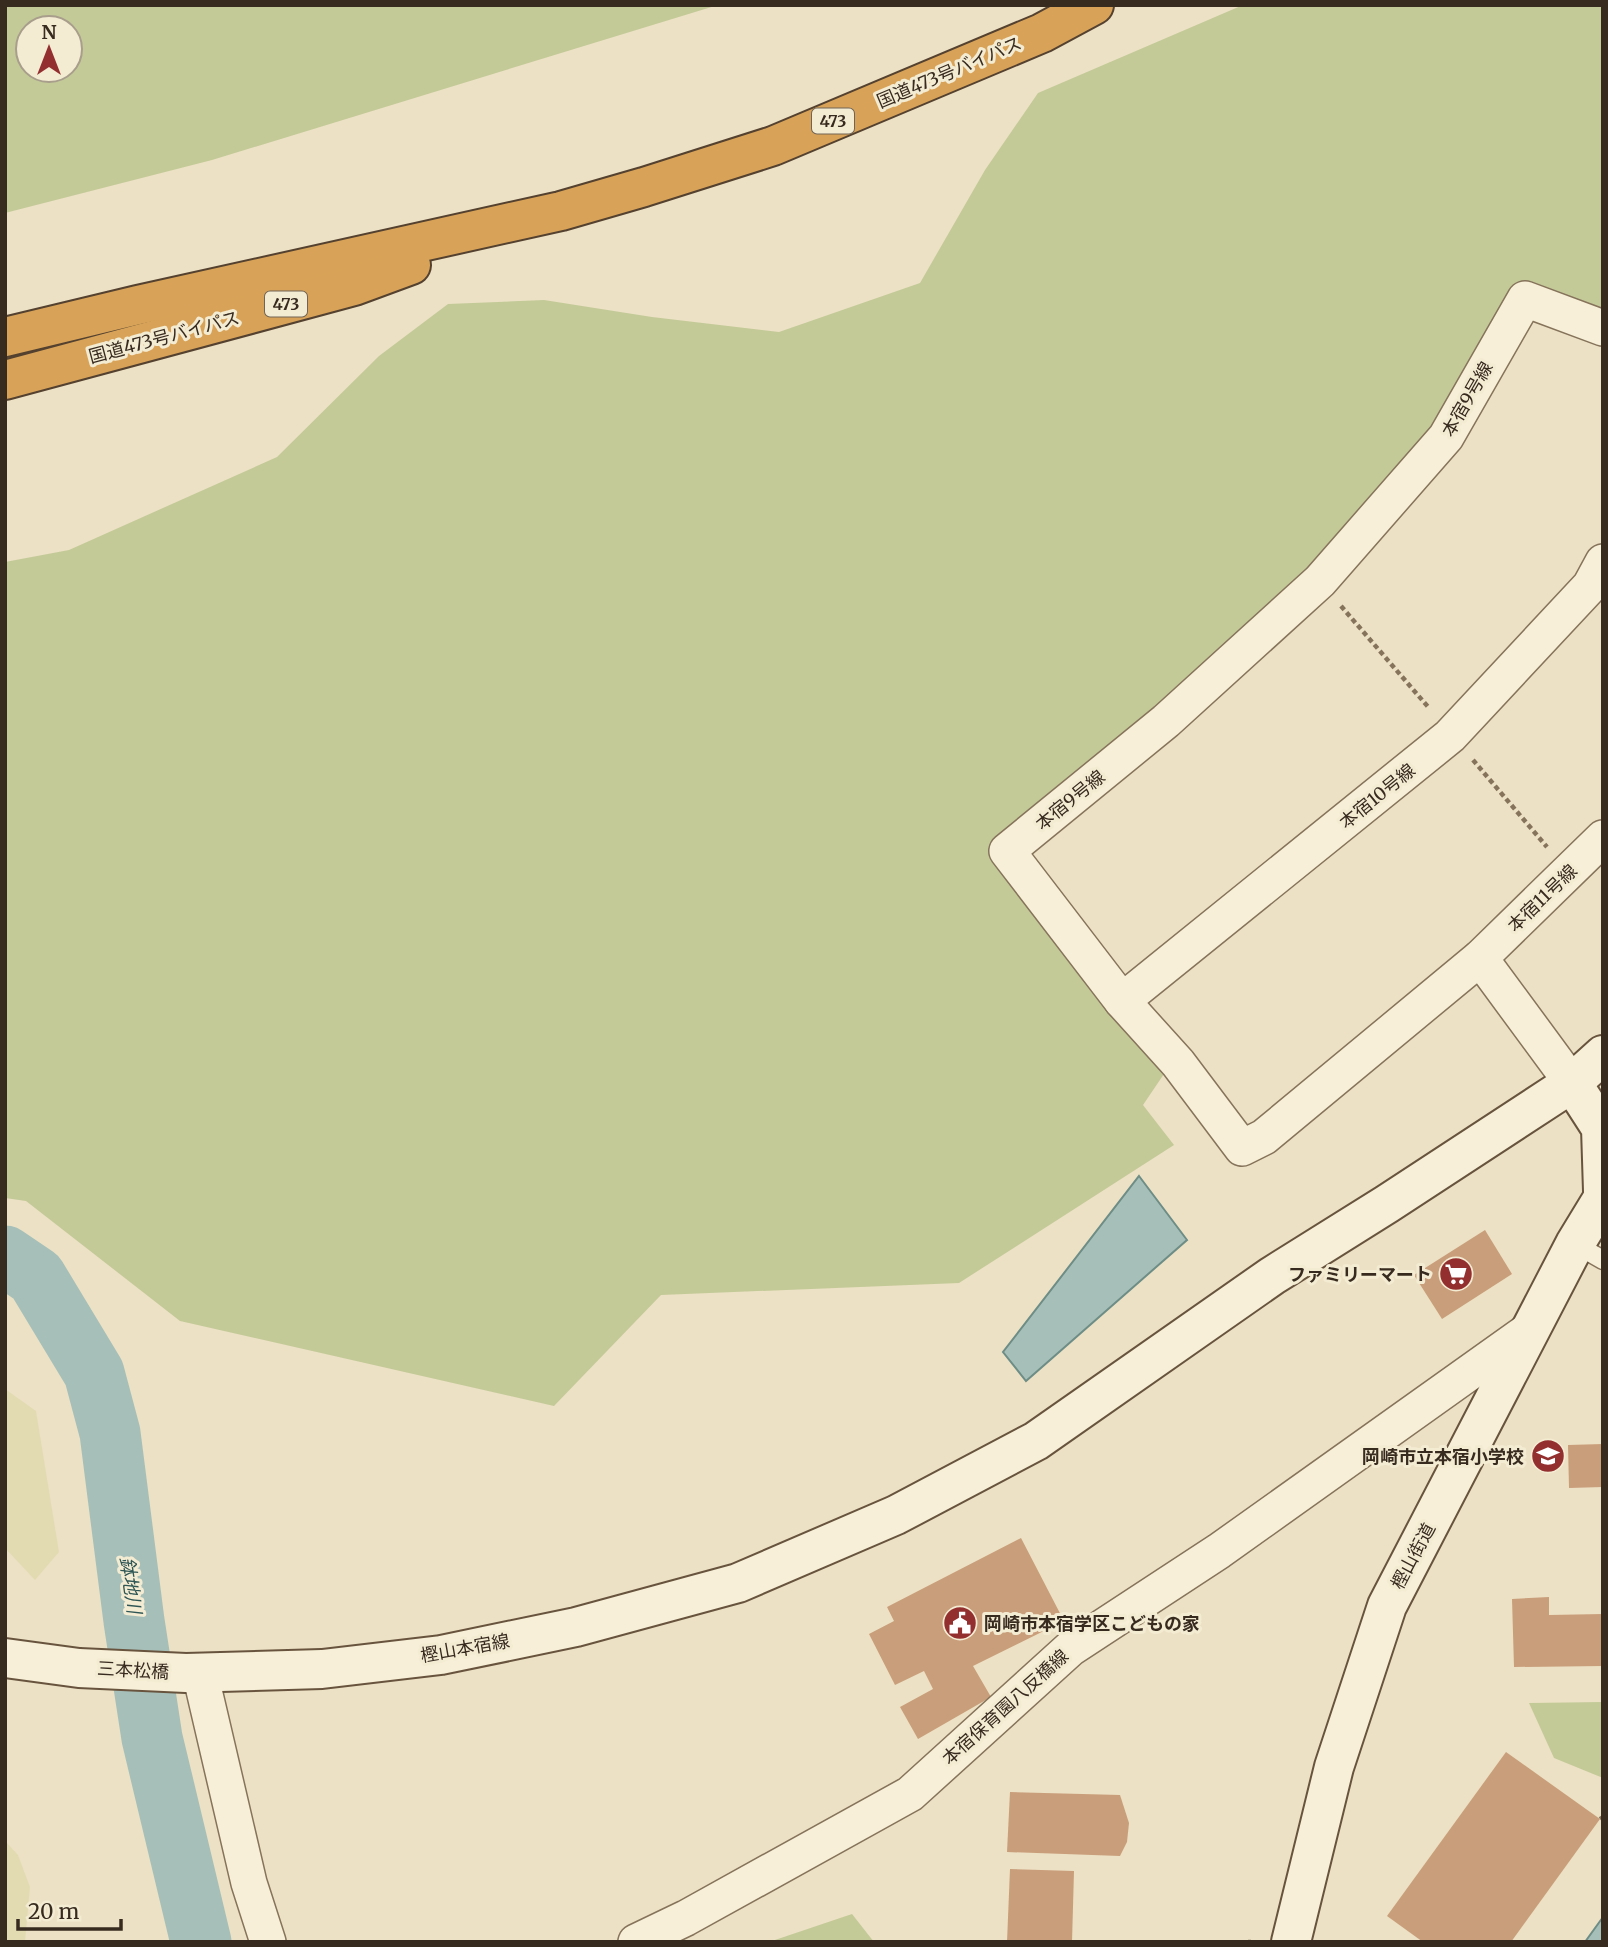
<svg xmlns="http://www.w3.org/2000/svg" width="1608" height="1947" viewBox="0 0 1608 1947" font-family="Merriweather,'Noto Sans JP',serif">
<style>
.farmland{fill:#e2dbb2}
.green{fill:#c3ca98;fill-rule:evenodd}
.water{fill:#a6c0b9;stroke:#6d8d86;stroke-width:2}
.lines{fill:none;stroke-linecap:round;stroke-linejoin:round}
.river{stroke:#a6c0b9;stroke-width:61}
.building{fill:#c99e7b}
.lane-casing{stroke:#86735b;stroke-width:21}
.street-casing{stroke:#86735b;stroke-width:38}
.secondary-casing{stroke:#68543e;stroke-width:42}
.highway-casing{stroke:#54412f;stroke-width:42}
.path{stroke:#86735b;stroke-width:4.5;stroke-dasharray:5 3.5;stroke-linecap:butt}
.lane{stroke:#f7efd7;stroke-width:18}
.street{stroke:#f7efd7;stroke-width:35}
.secondary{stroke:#f7efd7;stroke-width:38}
.highway{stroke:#d8a358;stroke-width:38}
.labels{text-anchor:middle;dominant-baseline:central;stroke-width:6;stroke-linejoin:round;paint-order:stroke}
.shield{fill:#f4ebd3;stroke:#706555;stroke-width:2}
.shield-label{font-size:16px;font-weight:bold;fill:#372b1f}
.street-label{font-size:18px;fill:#372b1f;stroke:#f4ebd3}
.poi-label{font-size:18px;font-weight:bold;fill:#372b1f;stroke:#f4ebd3;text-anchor:end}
.water-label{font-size:19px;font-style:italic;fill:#2e5654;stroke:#f4ebd3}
</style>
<rect width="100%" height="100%" fill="#ece1c4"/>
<!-- farmland -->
<g class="farmland">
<path d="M5,1389L36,1411L59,1552L35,1580L5,1548Z"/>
<path d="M5,1841L18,1855L30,1887L25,1942H5Z"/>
</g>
<!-- green -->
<g class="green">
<path d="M5,5H718L212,160L5,213ZM28,28H70V70H28Z"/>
<path d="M1243,5H1603V315L1523,286L1437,426L1312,572L1159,707L992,847L1166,1071L1143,1105L1174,1145L959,1283L661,1295L554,1406L180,1321L26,1201L5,1198V562L69,550L277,457L379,356L448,304L544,300L652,317L779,332L920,283L985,170L1038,93Z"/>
<path d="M1603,1702V1778L1554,1758L1529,1703Z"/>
<path d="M852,1914L874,1942H769Z"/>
</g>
<!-- water -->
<g class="water">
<path d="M1139,1176L1187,1240L1026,1381L1003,1352Z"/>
<path d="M1603,1917V1942H1585Z"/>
</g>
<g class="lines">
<!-- river -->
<path class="river" d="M5,1256L36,1277L94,1373L110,1433L134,1621L152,1738L201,1942"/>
</g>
<!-- building -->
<g class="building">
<path d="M1485,1230L1512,1274L1442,1319L1414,1275Z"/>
<path d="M1603,1444V1487L1569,1488L1568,1445Z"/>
<path d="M1021,1538L1064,1621L973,1666L991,1697L918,1739L900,1707L933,1689L924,1671L895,1685L869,1634L894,1621L887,1607Z"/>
<path d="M1549,1597V1615L1603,1614V1666L1514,1667L1512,1599Z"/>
<path d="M1506,1752L1600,1819L1511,1942H1423L1387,1916Z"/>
<path d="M1010,1792L1120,1795L1129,1823L1127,1842L1120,1856L1007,1852Z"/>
<path d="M1010,1869L1074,1871L1072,1942H1007Z"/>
</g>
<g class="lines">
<!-- lane casing -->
<g class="lane-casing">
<path id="lane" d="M1575,1244L1603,1260"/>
</g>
<!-- street casing -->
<g class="street-casing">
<g id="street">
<path d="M1603,328L1525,299L1446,437L1320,581L1166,721L1007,851L1122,1001L1178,1063L1242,1148L1264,1137L1480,958L1603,838"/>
<path d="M1480,958L1572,1083"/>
<path d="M1122,1001L1450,736L1590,586L1603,562"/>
<path d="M200,1673L249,1883L268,1942"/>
<path d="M636,1942L686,1918L910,1794L1071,1648L1219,1551L1532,1328"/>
</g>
</g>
<!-- secondary casing -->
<g class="secondary-casing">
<g id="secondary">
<path d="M1572,1083L1601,1128L1603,1191"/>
<path d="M5,1658L79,1668L186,1673L322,1669L441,1655L576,1627L738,1583L896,1515L1036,1441L1272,1276L1387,1204L1572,1083L1603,1055"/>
<path d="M1291,1942L1334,1767L1387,1606L1575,1244L1603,1198"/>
</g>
</g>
<!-- highway casing -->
<g class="highway-casing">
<g id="highway">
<path d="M5,337L138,305L561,211L644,187L773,146L1042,33L1094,5"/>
<path d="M5,380L354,286L411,265"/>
</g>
</g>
<!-- path -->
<g class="path">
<path d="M1341,606L1429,708"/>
<path d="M1473,760L1547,847"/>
<path d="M1600,1819L1603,1817"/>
<path d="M1248,1942H1251"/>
</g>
<!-- lane -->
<use href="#lane" class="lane"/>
<!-- street -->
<use href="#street" class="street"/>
<!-- secondary -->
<use href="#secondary" class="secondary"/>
<!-- highway -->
<use href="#highway" class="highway"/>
</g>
<!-- icons -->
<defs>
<g id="supermarket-disc" transform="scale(1.75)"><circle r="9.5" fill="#932f2e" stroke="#f4ebd3"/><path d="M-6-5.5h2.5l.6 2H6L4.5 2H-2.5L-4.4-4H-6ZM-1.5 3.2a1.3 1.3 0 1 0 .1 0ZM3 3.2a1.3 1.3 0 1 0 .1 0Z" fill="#fff"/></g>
<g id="school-disc" transform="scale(1.75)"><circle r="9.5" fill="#932f2e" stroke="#f4ebd3"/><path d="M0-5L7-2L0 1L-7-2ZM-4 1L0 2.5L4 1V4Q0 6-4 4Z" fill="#fff"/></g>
<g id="civic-disc" transform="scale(1.75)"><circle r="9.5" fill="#932f2e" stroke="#f4ebd3"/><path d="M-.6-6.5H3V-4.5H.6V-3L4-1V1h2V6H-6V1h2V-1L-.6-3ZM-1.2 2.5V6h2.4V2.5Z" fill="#fff"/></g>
</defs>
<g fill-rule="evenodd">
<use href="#supermarket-disc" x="1456" y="1274"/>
<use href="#school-disc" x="1548" y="1456"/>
<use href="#civic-disc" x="960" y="1623"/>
</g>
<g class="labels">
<!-- shield labels -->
<g class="shield">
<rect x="812" y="108.5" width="42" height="25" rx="5"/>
<rect x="265" y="291.5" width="42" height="25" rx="5"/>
</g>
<g class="shield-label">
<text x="833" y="121">473</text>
<text x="286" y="304">473</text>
</g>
<!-- street labels -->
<g class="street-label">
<text transform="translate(949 72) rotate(-23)">国道473号バイパス</text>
<text transform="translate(164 337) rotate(-15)">国道473号バイパス</text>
<text transform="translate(1467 399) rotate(-60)">本宿9号線</text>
<text transform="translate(1377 796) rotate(-39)">本宿10号線</text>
<text transform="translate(1070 800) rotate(-39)">本宿9号線</text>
<text transform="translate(1542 898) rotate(-44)">本宿11号線</text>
<text transform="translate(1413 1556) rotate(-62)">樫山街道</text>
<text transform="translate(465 1648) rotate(-10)">樫山本宿線</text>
<text transform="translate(133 1670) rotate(3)">三本松橋</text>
<text transform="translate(1005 1707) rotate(-42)">本宿保育園八反橋線</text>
</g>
<!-- poi labels -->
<g class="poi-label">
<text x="1432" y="1274">ファミリーマート</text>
<text x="1524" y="1456">岡崎市立本宿小学校</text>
<text x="984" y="1623" text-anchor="start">岡崎市本宿学区こどもの家</text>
</g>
<!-- water labels -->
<g class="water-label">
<text transform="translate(131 1585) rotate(82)">鉢地川</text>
</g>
</g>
<!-- border -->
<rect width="1608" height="1947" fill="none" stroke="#372b1f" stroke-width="14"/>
<!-- north arrow -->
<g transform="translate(49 49)"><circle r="33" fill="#f4ebd3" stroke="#a89e8b" stroke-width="2"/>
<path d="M0-5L12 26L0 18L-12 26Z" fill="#932f2e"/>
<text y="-10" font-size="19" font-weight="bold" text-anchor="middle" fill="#372b1f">N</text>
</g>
<!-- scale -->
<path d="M18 1919v10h103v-10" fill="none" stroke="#372b1f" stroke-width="3.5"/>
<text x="28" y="1919" font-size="21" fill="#372b1f" stroke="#f4ebd3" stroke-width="5" paint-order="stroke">20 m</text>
</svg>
